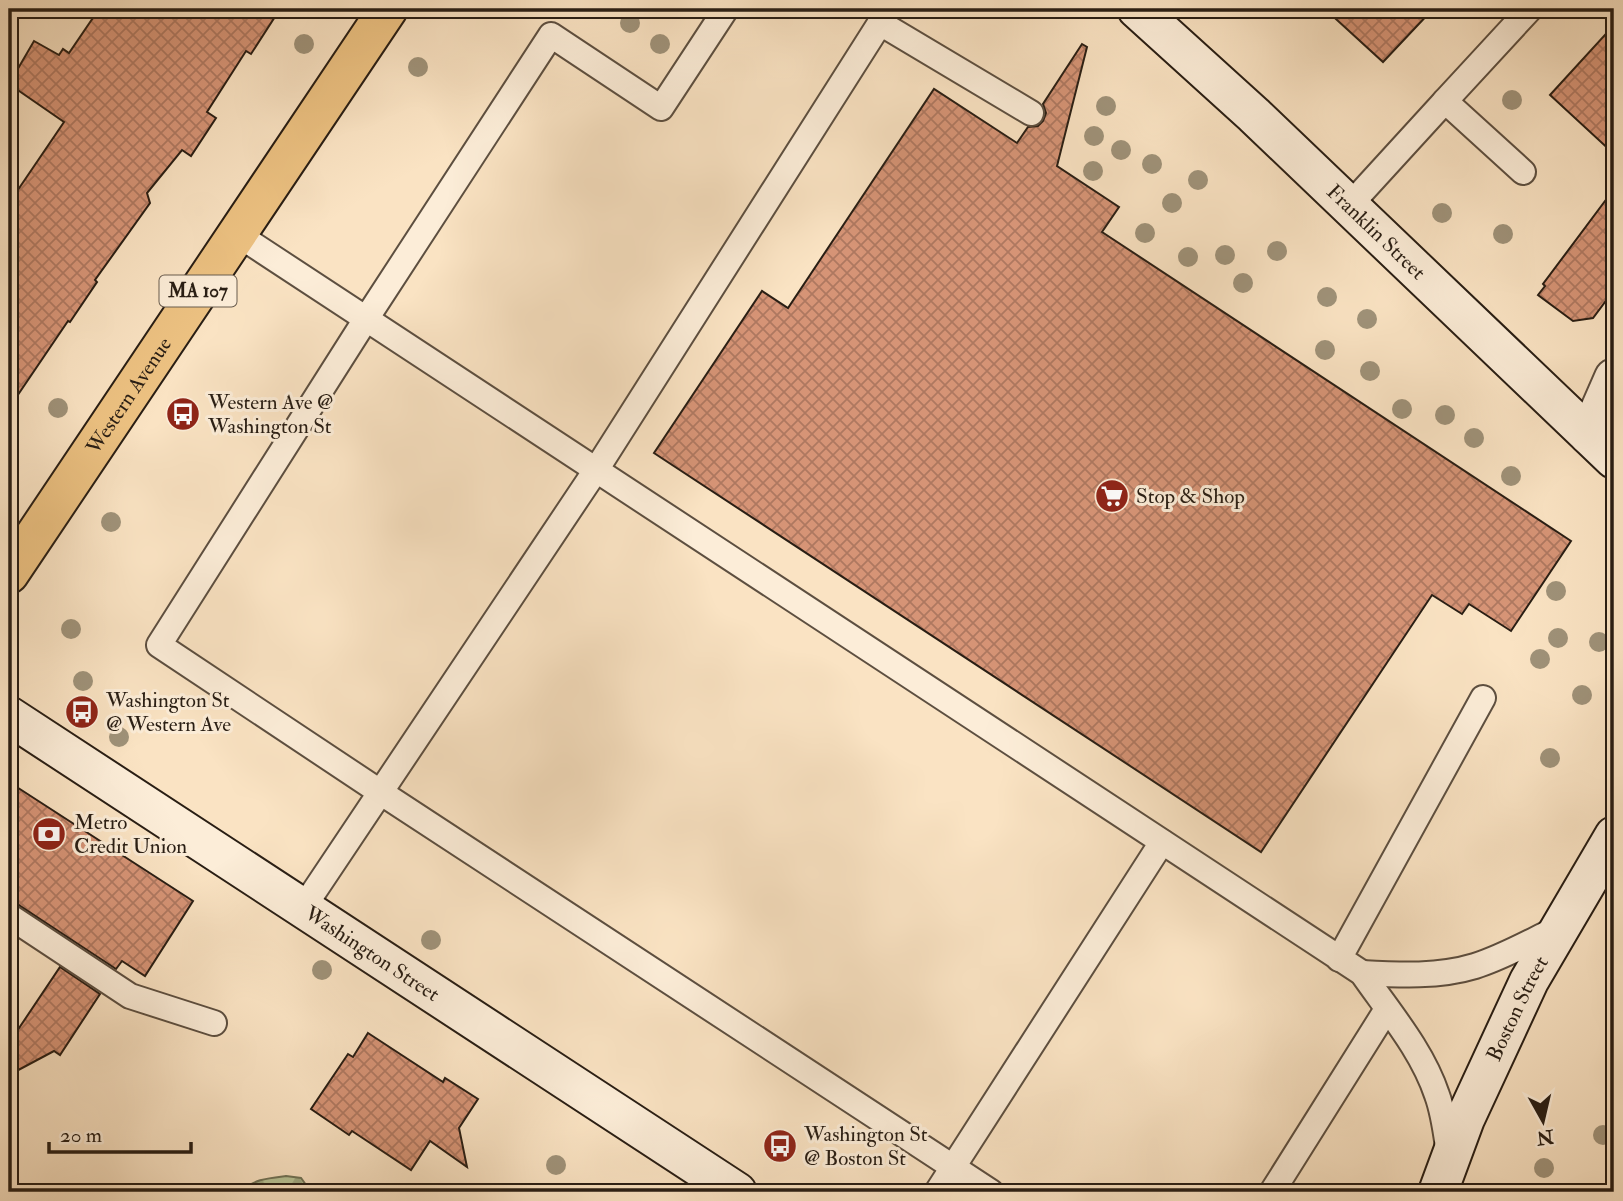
<svg xmlns="http://www.w3.org/2000/svg" width="1623" height="1201" viewBox="0 0 1623 1201" font-family="'IM FELL Double Pica',serif">
<style>
.forest{fill:url(#forest-firs);stroke:#707256;stroke-width:2}
.building{fill:url(#building-cross-hatch);stroke:#291e14;stroke-width:2}
.lines{fill:none;stroke-linecap:round;stroke-linejoin:round}
.service-casing{stroke:#5d4f40;stroke-width:28}
.minor-casing{stroke:#5d4f40;stroke-width:42}
.secondary-casing{stroke:#291e14;stroke-width:42}
.primary-casing{stroke:#291e14;stroke-width:42}
.service{stroke:#fcedd8;stroke-width:24}
.minor{stroke:#fcedd8;stroke-width:38}
.secondary{stroke:#fcedd8;stroke-width:38}
.primary{stroke:#edc282;stroke-width:38}
.tree{fill:#9f9279}
.labels{text-anchor:middle;dominant-baseline:central;stroke-width:6;stroke-linejoin:round;paint-order:stroke}
.shield{fill:#fcedd8;stroke:#685c4f;stroke-width:2}
.shield-label{font-size:19px;font-weight:bold;fill:#291e14}
.street-label{font-size:21px;fill:#291e14;stroke:#fcedd8}
.poi-label{font-size:21px;fill:#291e14;stroke:#fcedd8;text-anchor:start}
</style>
<defs>
<pattern id="forest-firs" width="22" height="20" patternUnits="userSpaceOnUse" patternTransform="scale(1.75)"><rect width="22" height="20" fill="#b8c598"/><path d="M5 1l3.5 6h-7zM16 11l3.5 6h-7z" fill="#9ea982"/></pattern>
<pattern id="building-cross-hatch" width="8" height="8" patternUnits="userSpaceOnUse" patternTransform="scale(1.75)"><rect width="8" height="8" fill="#d69476"/><path d="M0 0l8 8M0 8l8-8" fill="none" stroke="#ae7860"/></pattern>
</defs>
<rect width="100%" height="100%" fill="#fae3c3"/>
<filter id="stains"><feTurbulence type="fractalNoise" baseFrequency=".00286" numOctaves="4"/><feColorMatrix values="0 0 0 0 .2 0 0 0 0 .09 0 0 0 0 .02 0 0 0 .5 -.17"/></filter>
<radialGradient id="worn" r=".72"><stop offset=".6" stop-color="#630" stop-opacity="0"/><stop offset="1" stop-color="#630" stop-opacity=".3"/></radialGradient>
<!-- forest -->
<path class="forest" d="M286,1176L301,1178L311,1192H241C253,1179 269,1178 286,1176Z"/>
<!-- building -->
<g class="building">
<path d="M99,9H280L251,54L246,51L207,112L216,118L191,156L182,150L147,193L150,203L95,280L97,282L70,322L68,321L9,408V203L64,122L9,84L34,41L59,55L63,49L69,53Z"/>
<path d="M1325,9H1433L1383,62Z"/>
<path d="M1614,25V154L1550,95Z"/>
<path d="M1082,44L1087,47L1057,166L1119,207L1102,232L1571,541L1511,631L1469,604L1462,614L1432,595L1261,852L654,453L762,291L788,308L934,89L1017,143L1028,127L1038,126L1043,121L1046,113L1043,104Z"/>
<path d="M1614,189V290L1593,318L1573,321L1538,295L1545,286L1543,284Z"/>
<path d="M9,782L193,901L145,976L122,961L116,969L17,904L9,901Z"/>
<path d="M60,967L100,994L60,1055L54,1051L9,1075V1043Z"/>
<path d="M368,1033L443,1082L445,1078L478,1099L459,1128L467,1167L430,1141L411,1170L352,1131L349,1135L311,1109L348,1054L353,1057Z"/>
</g>
<g class="lines">
<!-- service casing -->
<g class="service-casing">
<g id="service">
<path d="M726,9L661,108L551,35L366,319L159,645L380,792L991,1192"/>
<path d="M880,23L1031,113"/>
<path d="M1445,101L1529,10"/>
<path d="M1349,206L1445,101L1523,172"/>
<path d="M237,234L1362,973C1389,1012 1422,1050 1437,1095C1444,1114 1446,1134 1449,1154"/>
<path d="M303,908L596,470L889,9"/>
<path d="M9,916L130,996L214,1023"/>
<path d="M1339,959L1483,698"/>
<path d="M1362,973C1400,975 1439,977 1475,966C1504,957 1531,941 1559,928"/>
<path d="M937,1192L1162,842"/>
<path d="M1272,1192L1387,1009"/>
</g>
</g>
<!-- minor casing -->
<g class="minor-casing">
<path id="minor" d="M1589,435L1614,378"/>
</g>
<!-- secondary casing -->
<g class="secondary-casing">
<g id="secondary">
<path id="s1" d="M1137,9L1254,115L1614,459"/>
<path id="s2" d="M9,716L737,1192"/>
<path id="s3" d="M1438,1192L1465,1119L1529,981L1614,836"/>
</g>
</g>
<!-- primary casing -->
<g class="primary-casing">
<g id="primary">
<path id="s4" d="M9,574L388,9"/>
</g>
</g>
<!-- service -->
<use href="#service" class="service"/>
<!-- minor -->
<use href="#minor" class="minor"/>
<!-- secondary -->
<use href="#secondary" class="secondary"/>
<!-- primary -->
<use href="#primary" class="primary"/>
</g>
<!-- trees -->
<g class="tree">
<circle cx="630" cy="23" r="10"/>
<circle cx="304" cy="44" r="10"/>
<circle cx="660" cy="44" r="10"/>
<circle cx="418" cy="67" r="10"/>
<circle cx="1512" cy="100" r="10"/>
<circle cx="1106" cy="106" r="10"/>
<circle cx="1094" cy="136" r="10"/>
<circle cx="1121" cy="150" r="10"/>
<circle cx="1152" cy="164" r="10"/>
<circle cx="1093" cy="171" r="10"/>
<circle cx="1198" cy="180" r="10"/>
<circle cx="1172" cy="203" r="10"/>
<circle cx="1442" cy="213" r="10"/>
<circle cx="1145" cy="233" r="10"/>
<circle cx="1503" cy="234" r="10"/>
<circle cx="1277" cy="251" r="10"/>
<circle cx="1225" cy="255" r="10"/>
<circle cx="1188" cy="257" r="10"/>
<circle cx="1243" cy="283" r="10"/>
<circle cx="1327" cy="297" r="10"/>
<circle cx="1367" cy="319" r="10"/>
<circle cx="1325" cy="350" r="10"/>
<circle cx="1370" cy="371" r="10"/>
<circle cx="58" cy="408" r="10"/>
<circle cx="1402" cy="409" r="10"/>
<circle cx="1445" cy="415" r="10"/>
<circle cx="1474" cy="438" r="10"/>
<circle cx="1511" cy="476" r="10"/>
<circle cx="111" cy="522" r="10"/>
<circle cx="1556" cy="591" r="10"/>
<circle cx="71" cy="629" r="10"/>
<circle cx="1558" cy="638" r="10"/>
<circle cx="1599" cy="642" r="10"/>
<circle cx="1540" cy="659" r="10"/>
<circle cx="83" cy="681" r="10"/>
<circle cx="1582" cy="695" r="10"/>
<circle cx="119" cy="737" r="10"/>
<circle cx="1550" cy="758" r="10"/>
<circle cx="431" cy="940" r="10"/>
<circle cx="322" cy="970" r="10"/>
<circle cx="1603" cy="1135" r="10"/>
<circle cx="556" cy="1165" r="10"/>
<circle cx="1544" cy="1168" r="10"/>
</g>
<!-- icons -->
<defs>
<g id="bus-disc" transform="scale(1.75)"><circle r="9.5" fill="#8f2418" stroke="#fcedd8"/><path d="M-5-6H5V4H4V6H2V4H-2V6H-4V4H-5ZM-3.5-4V0h7V-4ZM-3.5 1.2v1.5H-2V1.2ZM2 1.2v1.5H3.5V1.2Z" fill="#fff"/></g>
<g id="supermarket-disc" transform="scale(1.75)"><circle r="9.5" fill="#8f2418" stroke="#fcedd8"/><path d="M-6-5.5h2.5l.6 2H6L4.5 2H-2.5L-4.4-4H-6ZM-1.5 3.2a1.3 1.3 0 1 0 .1 0ZM3 3.2a1.3 1.3 0 1 0 .1 0Z" fill="#fff"/></g>
<g id="bank-disc" transform="scale(1.75)"><circle r="9.5" fill="#8f2418" stroke="#fcedd8"/><path d="M-6-4H6V4H-6ZM0-2.3a2.3 2.3 0 1 0 0 4.6a2.3 2.3 0 1 0 0-4.6Z" fill="#fff"/></g>
</defs>
<g fill-rule="evenodd">
<use href="#bus-disc" x="183" y="414"/>
<use href="#supermarket-disc" x="1112" y="496"/>
<use href="#bus-disc" x="82" y="712"/>
<use href="#bank-disc" x="49" y="834"/>
<use href="#bus-disc" x="780" y="1146"/>
</g>
<g class="labels">
<!-- shield labels -->
<rect class="shield" x="159.5" y="275.5" width="77" height="31" rx="5"/>
<g class="shield-label">
<text x="198" y="291">MA 107</text>
</g>
<!-- street labels -->
<g class="street-label">
<text stroke="none"><textPath href="#s1" startOffset="327">Franklin Street</textPath></text>
<text stroke="none"><textPath href="#s4" startOffset="215">Western Avenue</textPath></text>
<text stroke="none"><textPath href="#s2" startOffset="434">Washington Street</textPath></text>
<text stroke="none"><textPath href="#s3" startOffset="200">Boston Street</textPath></text>
</g>
<!-- poi labels -->
<g class="poi-label">
<text x="208" y="402">Western Ave @<tspan x="208" dy="24">Washington St</tspan></text>
<text x="1136" y="496">Stop &amp; Shop</text>
<text x="106" y="700">Washington St<tspan x="106" dy="24">@ Western Ave</tspan></text>
<text x="74" y="822">Metro<tspan x="74" dy="24">Credit Union</tspan></text>
<text x="804" y="1134">Washington St<tspan x="804" dy="24">@ Boston St</tspan></text>
</g>
</g>
<!-- margin -->
<rect width="1623" height="1201" fill="none" stroke="#fae3c3" stroke-width="35"/>
<rect x="10" y="10" width="1602" height="1180" fill="none" stroke="#291e14" stroke-width="3.5"/>
<rect x="18" y="18" width="1588" height="1166" fill="none" stroke="#291e14" stroke-width="2"/>
<!-- north arrow -->
<g transform="translate(1543 1121) rotate(172)" stroke="#fcedd8" stroke-width="5" paint-order="stroke">
<path d="M0-5L12 26L0 18L-12 26Z" fill="#291e14"/>
<text y="-10" font-size="19" font-weight="bold" text-anchor="middle" fill="#291e14">N</text>
</g>
<!-- scale -->
<path d="M49 1142v10h142v-10" fill="none" stroke="#291e14" stroke-width="3.5"/>
<text x="60" y="1142" font-size="21" fill="#291e14" stroke="#fcedd8" stroke-width="5" paint-order="stroke">20 m</text>
<rect width="100%" height="100%" filter="url(#stains)"/>
<rect width="100%" height="100%" fill="url(#worn)"/>
</svg>
